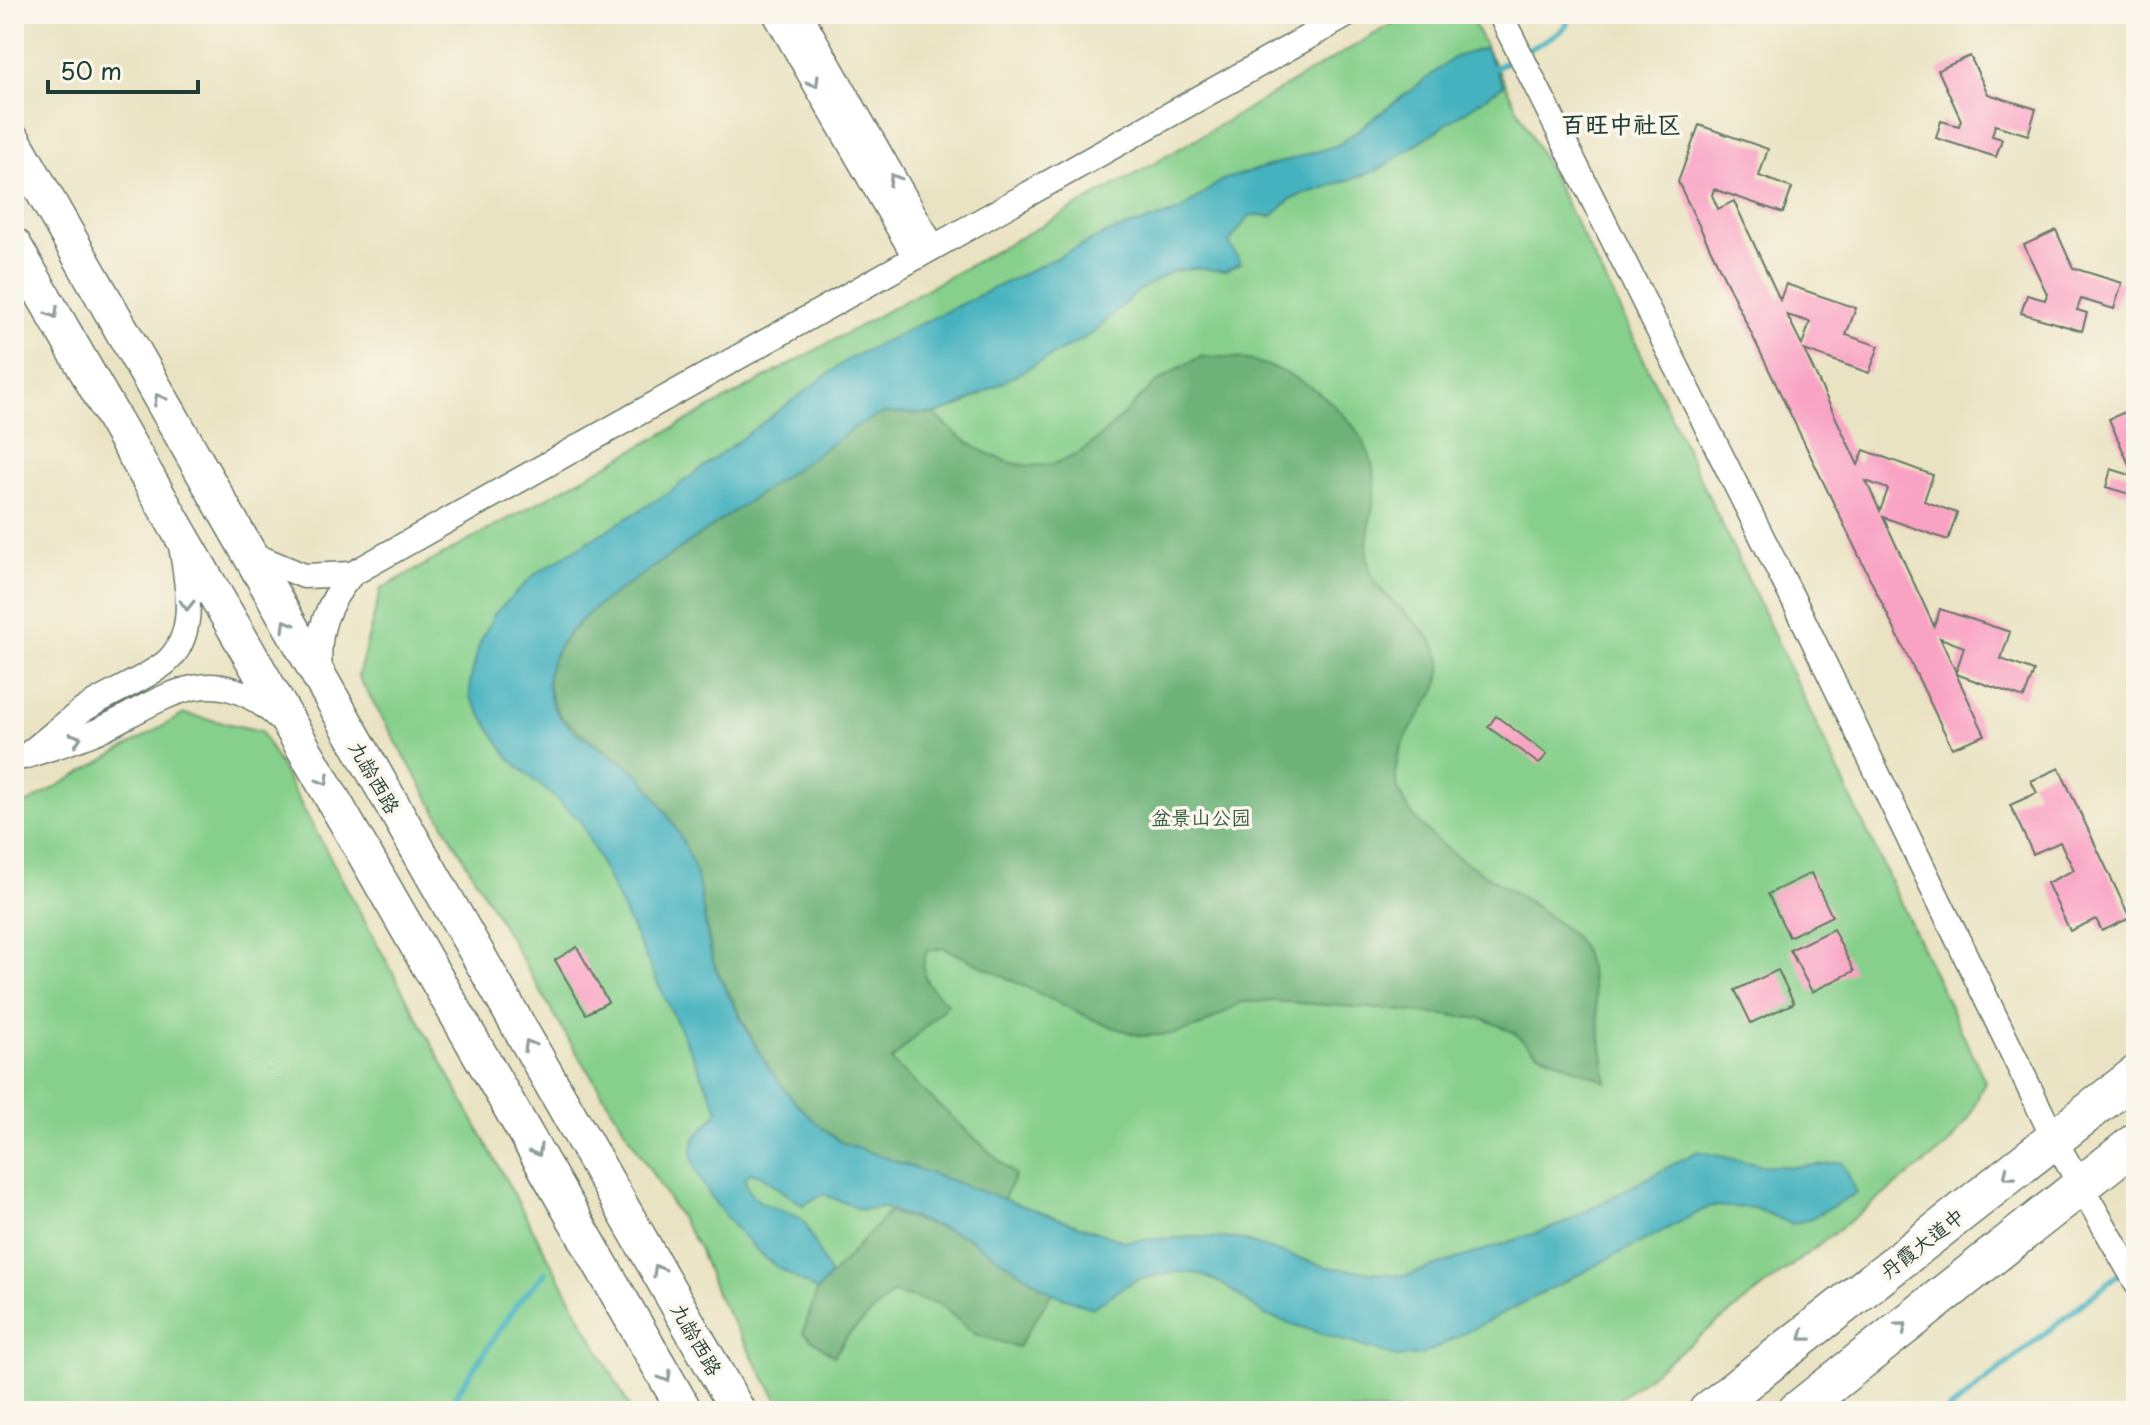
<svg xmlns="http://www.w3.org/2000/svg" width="2150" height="1425" viewBox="0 0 2150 1425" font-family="'Playpen Sans','LXGW WenKai TC',sans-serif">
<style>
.green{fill:#87d08c;stroke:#538660;stroke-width:2}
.forest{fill:#6db278;stroke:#467856;stroke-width:2}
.water{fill:#44b2bf;stroke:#32787a;stroke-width:2}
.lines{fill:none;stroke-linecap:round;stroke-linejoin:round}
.stream{stroke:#44b2bf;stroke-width:6}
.building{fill:#f9a3c4;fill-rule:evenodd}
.minor-casing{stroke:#676;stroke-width:27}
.secondary-casing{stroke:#676;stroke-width:37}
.primary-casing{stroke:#676;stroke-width:41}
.minor{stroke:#fff;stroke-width:24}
.secondary{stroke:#fff;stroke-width:34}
.primary{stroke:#fff;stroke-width:38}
.oneway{stroke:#8f9e9a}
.labels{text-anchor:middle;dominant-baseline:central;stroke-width:7;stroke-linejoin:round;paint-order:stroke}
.street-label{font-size:20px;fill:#1f3d34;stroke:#fbf7ec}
.park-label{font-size:20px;fill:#345a46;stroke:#fbf7ec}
.quarter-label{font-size:24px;font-weight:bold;fill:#1f3d34;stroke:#fbf7ec}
</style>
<rect width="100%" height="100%" fill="#fbf7ec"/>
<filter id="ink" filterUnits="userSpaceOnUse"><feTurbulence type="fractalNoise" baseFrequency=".0125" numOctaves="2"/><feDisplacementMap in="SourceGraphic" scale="16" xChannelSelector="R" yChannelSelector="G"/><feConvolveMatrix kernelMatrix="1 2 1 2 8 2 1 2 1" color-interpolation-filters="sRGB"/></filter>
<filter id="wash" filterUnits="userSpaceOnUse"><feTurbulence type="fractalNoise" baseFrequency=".006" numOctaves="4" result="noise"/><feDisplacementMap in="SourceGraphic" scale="32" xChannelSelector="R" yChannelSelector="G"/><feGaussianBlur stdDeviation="1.8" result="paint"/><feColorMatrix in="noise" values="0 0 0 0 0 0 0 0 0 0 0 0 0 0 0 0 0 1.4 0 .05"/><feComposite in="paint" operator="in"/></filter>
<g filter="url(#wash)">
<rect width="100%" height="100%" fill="#eae3c3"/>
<!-- green -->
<g class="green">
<path d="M1409,14H1469L1619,307L1985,1081L1969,1118L1947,1146L1603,1411H784L717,1295L699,1248L567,1037L358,676L381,589L1141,171Z"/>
<path d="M184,714L261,731L632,1411H14V811Z"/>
</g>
<!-- forest -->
<g class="forest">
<path d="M1202,356C1219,357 1238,357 1256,362C1310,377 1373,424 1375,484C1375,512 1360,546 1371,573C1385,607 1436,626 1441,663C1446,705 1371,746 1404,802C1436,857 1502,879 1550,917C1561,925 1574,934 1581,946C1594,968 1602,1052 1607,1082L1536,1052L1513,1032L1484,1019L1393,1010L1273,1001L1242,1002L1201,1026L1174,1034L1141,1036L1103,1024L944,948L927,951C917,977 929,987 948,1004L891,1061L1015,1175L1003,1201L841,1142L817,1125L772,1077L713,962L707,927L661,807L647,784L561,717C529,670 562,638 597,606L860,424L884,413L935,414C956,436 977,451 1006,461C1069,482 1104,432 1145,393C1161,377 1182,366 1202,356Z"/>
<path d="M889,1212L965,1236L1052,1293L1018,1347L975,1334L939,1304L893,1293L848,1335L834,1356L803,1333L817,1291Z"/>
</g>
<!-- water -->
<path class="water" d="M1485,48L1503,86L1378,170L1291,199L1272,216L1250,215L1229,243L1241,263L1225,271L1194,268L1171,272L1137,292L1092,334L961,405L935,414L884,413L860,424L597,606C570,630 539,658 550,698C562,740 625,751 648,786C666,812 686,841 695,871C704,900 704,932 713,961C717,976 727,991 734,1005C760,1059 790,1107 841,1142L1123,1241L1196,1237L1239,1239L1327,1267L1405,1276L1560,1225L1698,1151L1760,1165L1798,1167L1842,1162L1857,1193L1809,1219L1792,1224L1754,1208L1711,1206L1422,1355L1396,1357L1285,1322L1265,1315L1221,1283L1199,1274L1177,1272L1135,1280L1092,1308L1052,1293L965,1236L881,1207L862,1210L823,1194L803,1205L760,1175L751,1173L745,1178C748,1209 784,1206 803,1220C807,1224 822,1263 831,1275L817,1291C803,1282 787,1274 774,1265C749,1247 689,1181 692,1150C694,1130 712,1125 718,1109L580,820L509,758L470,697V682L479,645L494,614L535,574L668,493L848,359L1107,233L1180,211L1222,180L1338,145L1455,57Z"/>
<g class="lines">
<!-- stream -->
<g class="stream">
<path d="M1524,52L1560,32L1575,14"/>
<path d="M1489,71L1514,57"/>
<path d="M445,1411L517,1304L545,1273"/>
<path d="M1948,1411L2124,1270"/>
</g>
</g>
<g id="blocks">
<!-- building -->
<g class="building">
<path d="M1970,56L1988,94L2036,109L2028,135L1995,125L1992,136L2002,139L1996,157L1936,138L1941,121L1959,126L1961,120L1938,70Z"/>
<path d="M1699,125L1768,149L1759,176L1792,188L1783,213L1714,189L1712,195L1718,209L1734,201L1780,300L1786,284L1856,308L1846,335L1879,346L1869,373L1804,350L1858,465L1864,450L1933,475L1924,501L1957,513L1948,540L1883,517L1934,626L1940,609L2010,632L2001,659L2034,671L2024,698L1956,674L1985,735L1952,748L1678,182ZM1787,315L1810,322L1802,345ZM1866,481L1888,489L1880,511ZM1940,638L1964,647L1956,672Z"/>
<path d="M2056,230L2073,268L2122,283L2114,309L2081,299L2077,310L2087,313L2082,331L2021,313L2027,295L2045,300L2047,294L2024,245Z"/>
<path d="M2136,407V496L2106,487L2111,469L2130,475L2131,469L2109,419Z"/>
<path d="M1496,716L1547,754L1539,764L1488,727Z"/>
<path d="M2059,768L2130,918L2102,931L2096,919L2070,931L2047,883L2074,870L2060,842L2033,854L2010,805L2037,793L2031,781Z"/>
<path d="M1811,873L1832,916L1789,937L1768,894Z"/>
<path d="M1833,929L1854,971L1812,992L1790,950Z"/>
<path d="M577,947L608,1002L586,1014L555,960Z"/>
<path d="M1778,970L1794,1003L1751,1023L1735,990Z"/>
</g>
</g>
</g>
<g filter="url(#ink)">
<use href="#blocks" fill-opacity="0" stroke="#676" stroke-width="2"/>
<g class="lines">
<!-- minor casing -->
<g class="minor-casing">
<g id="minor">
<path d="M775,14L915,257"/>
<path d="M800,14L933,247"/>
<path d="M1500,14L1799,611L2054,1139L2136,1282"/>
<path d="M181,546C187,582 199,637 164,664C139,682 109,693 83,710C63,724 44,742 24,757C49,748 76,741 100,730C169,696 213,656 281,720"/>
<path d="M249,553L304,576L352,574C327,603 316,632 320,671"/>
<path d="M352,574L1349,14"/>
</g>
</g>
<!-- secondary casing -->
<g class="secondary-casing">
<g id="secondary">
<path d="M14,141L738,1411"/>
<path d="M14,245L685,1411"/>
</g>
</g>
<!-- primary casing -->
<g class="primary-casing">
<g id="primary">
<path d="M1708,1411L2136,1075"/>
<path d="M1797,1411L2136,1142"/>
</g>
</g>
<!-- minor -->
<use href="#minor" class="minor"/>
<!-- secondary -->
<use href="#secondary" class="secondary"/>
<!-- primary -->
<use href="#primary" class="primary"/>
</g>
<!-- one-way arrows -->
<defs><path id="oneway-chevron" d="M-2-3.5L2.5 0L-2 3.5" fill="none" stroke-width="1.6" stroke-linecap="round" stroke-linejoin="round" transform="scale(2)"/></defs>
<g class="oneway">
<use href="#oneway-chevron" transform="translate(814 82) rotate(60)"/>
<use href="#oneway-chevron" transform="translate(894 179) rotate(-120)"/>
<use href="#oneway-chevron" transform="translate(53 313) rotate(60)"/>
<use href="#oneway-chevron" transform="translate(159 399) rotate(-119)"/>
<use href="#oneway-chevron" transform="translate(187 605) rotate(91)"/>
<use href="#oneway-chevron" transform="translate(287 625) rotate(-120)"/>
<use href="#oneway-chevron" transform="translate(76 739) rotate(-19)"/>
<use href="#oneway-chevron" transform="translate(324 780) rotate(60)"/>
<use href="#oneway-chevron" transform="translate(529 1045) rotate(-120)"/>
<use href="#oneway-chevron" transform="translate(537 1151) rotate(60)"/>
<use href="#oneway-chevron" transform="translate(2008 1175) rotate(142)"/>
<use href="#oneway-chevron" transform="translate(658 1270) rotate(-120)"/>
<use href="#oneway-chevron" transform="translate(1902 1327) rotate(-39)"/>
<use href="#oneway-chevron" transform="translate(1804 1336) rotate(142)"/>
<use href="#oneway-chevron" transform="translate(666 1377) rotate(60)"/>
</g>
</g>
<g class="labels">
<!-- street labels -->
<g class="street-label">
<text transform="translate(375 777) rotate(60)">九龄西路</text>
<text transform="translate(1922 1243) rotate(-38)">丹霞大道中</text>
<text transform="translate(697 1339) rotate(60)">九龄西路</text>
</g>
<!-- park labels -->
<g class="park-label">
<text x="1201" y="817">盆景山公园</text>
</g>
<!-- quarter labels -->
<g class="quarter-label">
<text x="1621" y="123">百旺中社区</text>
</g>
</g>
<!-- margin -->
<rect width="2150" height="1425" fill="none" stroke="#fbf7ec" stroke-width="48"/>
<!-- scale -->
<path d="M48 80v12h150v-12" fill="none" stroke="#1f3d34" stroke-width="4"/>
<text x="60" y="80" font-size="24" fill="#1f3d34" stroke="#fbf7ec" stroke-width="6" paint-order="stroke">50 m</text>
</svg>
